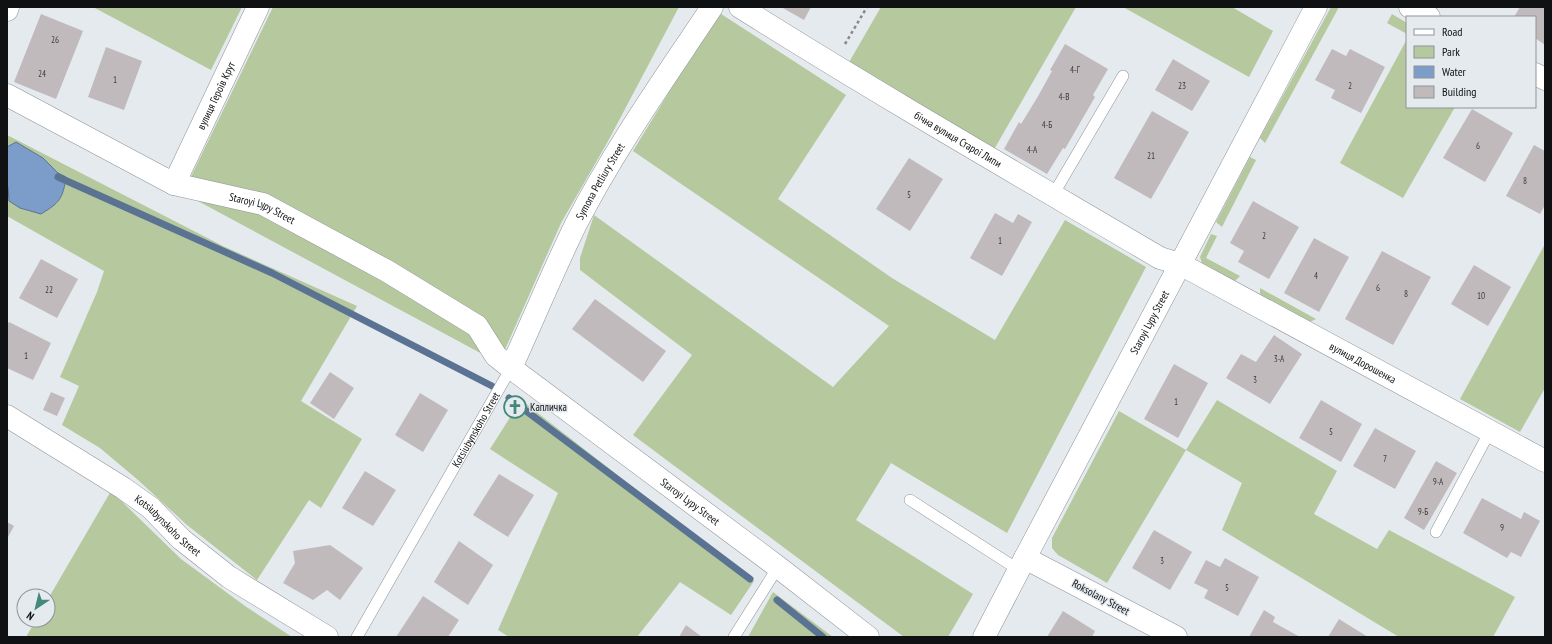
<svg xmlns="http://www.w3.org/2000/svg" width="1552" height="644" viewBox="0 0 1552 644" font-family="'PT Sans Narrow',sans-serif">
<style>
.green{fill:#b5c89e}
.water{fill:#7c9dc9;stroke:#5b7392}
.lines{fill:none;stroke-linecap:round;stroke-linejoin:round}
.stream{stroke:#5b7392;stroke-width:7}
.building{fill:#c1babc}
.lane-casing{stroke:#8f9398;stroke-width:12}
.street-casing{stroke:#8f9398;stroke-width:23}
.secondary-casing{stroke:#8f9398;stroke-width:23}
.path{stroke:#86898d;stroke-width:2.5;stroke-dasharray:3 3;stroke-linecap:butt}
.lane{stroke:#fff;stroke-width:11}
.street{stroke:#fff;stroke-width:22}
.secondary{stroke:#fff;stroke-width:22}
.labels{text-anchor:middle;dominant-baseline:central;stroke-width:3;stroke-linejoin:round;paint-order:stroke}
.number-label{font-size:9px;fill:#3c3b3d}
.street-label{font-size:11px;fill:#0f1113;stroke:#e5eaef}
.poi-label{font-size:11px;fill:#0f1113;stroke:#e5eaef;text-anchor:start}
</style>
<rect width="100%" height="100%" fill="#e5eaef"/>
<!-- green -->
<g class="green">
<path d="M93,7H242L211,70Z"/>
<path d="M273,7H679L607,143L561,223L499,363L183,193Z"/>
<path d="M881,7H1076L992,153L848,64Z"/>
<path d="M1123,7H1232L1273,31L1249,77Z"/>
<path d="M1331,7H1339L1265,143L1260,138Z"/>
<path d="M718,12L846,95L778,199L892,278L995,340L1065,220L1146,267L1007,533L891,463L856,520L973,594L948,637H904L633,435L692,355L580,270V258L594,215L833,387L889,326L633,151Z"/>
<path d="M1392,14L1407,23V34L1387,23Z"/>
<path d="M1407,39V107H1455L1403,198L1340,163Z"/>
<path d="M7,135L223,246L357,306L301,401L362,439L321,508L309,500L257,580L187,525L138,480L100,448L62,425L79,386L60,377L97,292L104,271L7,216Z"/>
<path d="M1250,157L1256,160L1222,227L1216,222Z"/>
<path d="M1211,234L1217,236L1206,258L1240,276L1235,281L1202,263L1200,257Z"/>
<path d="M1545,244V388L1520,432L1460,399Z"/>
<path d="M1260,288L1316,319L1310,322L1260,294Z"/>
<path d="M521,400L754,581L731,615L680,582L637,637H509L498,630L558,493L490,449Z"/>
<path d="M1217,400L1337,471L1314,514L1377,549L1389,530L1515,597L1493,637H1399L1222,530L1242,483L1186,450L1107,583L1058,555L1052,548V538L1119,411L1186,450Z"/>
<path d="M111,491L181,559L245,606L292,637H26L36,620H48V599Z"/>
<path d="M773,592L833,637H748Z"/>
</g>
<!-- water -->
<path class="water" d="M16,142L43,158L58,173L66,177C63,199 59,203 41,214L20,208L9,201L8,187L7,188V147Z"/>
<g class="lines">
<!-- stream -->
<g class="stream">
<path d="M58,177L272,273L492,386"/>
<path d="M509,398L750,579"/>
<path d="M777,600L823,637"/>
</g>
</g>
<!-- building -->
<g class="building">
<path d="M781,7H811L804,20Z"/>
<path d="M1520,7H1545V45L1535,38V17H1514Z"/>
<path d="M41,14L83,31L56,99L14,82Z"/>
<path d="M1065,44L1108,69L1093,95L1095,97L1065,149L1063,148L1047,174L1004,149L1019,122L1021,124L1037,98L1052,71L1050,70Z"/>
<path d="M106,47L142,61L124,110L88,97Z"/>
<path d="M1332,49L1346,56L1350,49L1385,67L1361,113L1331,98L1335,90L1315,80Z"/>
<path d="M1173,59L1210,81L1192,111L1155,90Z"/>
<path d="M1472,109L1513,133L1485,182L1443,158Z"/>
<path d="M1152,111L1189,132L1151,199L1114,178Z"/>
<path d="M1534,145L1545,151V205L1540,214L1506,196Z"/>
<path d="M909,158L943,179L910,231L876,209Z"/>
<path d="M1253,201L1299,227L1269,279L1238,262L1244,251L1230,243Z"/>
<path d="M995,213L1013,223L1018,214L1032,222L1002,276L970,258Z"/>
<path d="M1314,238L1349,257L1319,312L1284,293Z"/>
<path d="M1382,251L1431,277L1393,345L1345,319Z"/>
<path d="M41,259L78,279L57,318L19,298Z"/>
<path d="M1474,265L1511,287L1488,326L1451,304Z"/>
<path d="M595,299L666,351L643,382L572,329Z"/>
<path d="M9,322L51,343L33,380L7,368V325Z"/>
<path d="M1274,335L1302,354L1270,404L1226,378L1241,354L1256,362Z"/>
<path d="M1174,364L1208,383L1178,438L1144,419Z"/>
<path d="M330,372L354,388L334,419L310,403Z"/>
<path d="M51,392L65,398L57,416L43,410Z"/>
<path d="M420,393L448,410L423,452L395,435Z"/>
<path d="M1321,400L1362,424L1341,462L1299,438Z"/>
<path d="M1375,428L1416,451L1395,489L1353,466Z"/>
<path d="M1436,461L1457,473L1424,530L1404,518Z"/>
<path d="M365,471L396,490L373,526L342,508Z"/>
<path d="M499,474L534,495L508,537L473,515Z"/>
<path d="M1482,498L1521,519L1524,512L1540,521L1521,557L1511,552L1507,558L1463,533Z"/>
<path d="M7,522L14,526L7,539Z"/>
<path d="M1154,530L1192,552L1170,590L1132,568Z"/>
<path d="M459,541L493,565L468,605L434,582Z"/>
<path d="M330,545L363,568L340,600L327,590L313,600L283,583L295,563L293,551Z"/>
<path d="M1225,558L1259,577L1238,616L1204,598L1208,590L1194,583L1206,560L1220,567Z"/>
<path d="M423,596L459,620L448,637H396Z"/>
<path d="M1264,610L1275,617L1273,622L1300,637H1249Z"/>
<path d="M1063,611L1095,631L1092,637H1047Z"/>
<path d="M1339,619L1368,637H1328Z"/>
<path d="M686,625L702,637H679Z"/>
</g>
<g class="lines">
<!-- lane casing -->
<g class="lane-casing">
<g id="lane">
<path d="M1053,195L1123,76"/>
<path d="M910,500L1019,570"/>
<path d="M1436,532L1490,431"/>
<path id="s1" d="M357,637L511,368"/>
<path d="M734,637L778,567"/>
</g>
</g>
<!-- street casing -->
<g class="street-casing">
<g id="street">
<path id="s2" d="M740,7C878,94 1019,175 1160,258L1180,264L1545,461"/>
<path d="M1410,7L1429,17"/>
<path d="M7,10L8,7"/>
<path d="M1535,74L1545,79"/>
<path id="s3" d="M7,95L174,184L263,204L387,271L477,326L496,356L511,368L778,567L868,637"/>
<path id="s4" d="M174,184L258,7"/>
<path id="s5" d="M511,368C533,320 553,271 576,224C615,148 665,78 712,7"/>
<path id="s6" d="M7,416L123,488L151,508L181,539L229,577L327,637"/>
<path d="M984,637L1025,558"/>
</g>
</g>
<!-- secondary casing -->
<g class="secondary-casing">
<g id="secondary">
<path id="s7" d="M1176,637L1025,558L1316,7"/>
</g>
</g>
<!-- path -->
<path class="path" d="M845,44L867,7"/>
<!-- lane -->
<use href="#lane" class="lane"/>
<!-- street -->
<use href="#street" class="street"/>
<!-- secondary -->
<use href="#secondary" class="secondary"/>
</g>
<!-- icons -->
<defs>
<g id="church-ring" transform="scale(1.15)"><circle r="9.5" fill="#e5eaef" stroke="#44887b" stroke-width="1.5"/><path d="M-1.2-6h2.4v3.5h3.3v2.4h-3.3V6h-2.4V-.1h-3.3v-2.4h3.3Z" fill="#44887b"/></g>
</defs>
<g fill-rule="evenodd">
<use href="#church-ring" x="515" y="407"/>
</g>
<g class="labels">
<!-- number labels -->
<g class="number-label">
<text x="55" y="39">26</text>
<text x="1075" y="69">4-Г</text>
<text x="42" y="73">24</text>
<text x="115" y="79">1</text>
<text x="1182" y="85">23</text>
<text x="1350" y="85">2</text>
<text x="1064" y="96">4-В</text>
<text x="1047" y="124">4-Б</text>
<text x="1478" y="145">6</text>
<text x="1032" y="149">4-А</text>
<text x="1151" y="155">21</text>
<text x="1525" y="180">8</text>
<text x="909" y="194">5</text>
<text x="1264" y="235">2</text>
<text x="1000" y="240">1</text>
<text x="1316" y="275">4</text>
<text x="1378" y="287">6</text>
<text x="49" y="289">22</text>
<text x="1406" y="293">8</text>
<text x="1481" y="295">10</text>
<text x="26" y="355">1</text>
<text x="1279" y="358">3-А</text>
<text x="1255" y="379">3</text>
<text x="1176" y="401">1</text>
<text x="1331" y="431">5</text>
<text x="1385" y="458">7</text>
<text x="1438" y="481">9-А</text>
<text x="1423" y="511">9-Б</text>
<text x="1502" y="527">9</text>
<text x="1162" y="560">3</text>
<text x="1227" y="587">5</text>
</g>
<!-- street labels -->
<g class="street-label">
<text stroke="none"><textPath href="#s4" startOffset="98">вулиця Героїв Крут</textPath></text>
<text stroke="none"><textPath href="#s2" startOffset="255">бічна вулиця Старої Липи</textPath></text>
<text stroke="none"><textPath href="#s5" startOffset="207">Symona Petliury Street</textPath></text>
<text stroke="none"><textPath href="#s3" startOffset="281">Staroyi Lypy Street</textPath></text>
<text stroke="none"><textPath href="#s7" startOffset="437">Staroyi Lypy Street</textPath></text>
<text stroke="none"><textPath href="#s2" startOffset="718">вулиця Дорошенка</textPath></text>
<text stroke="none"><textPath href="#s1" startOffset="239">Kotsiubynskoho Street</textPath></text>
<text stroke="none"><textPath href="#s3" startOffset="805">Staroyi Lypy Street</textPath></text>
<text stroke="none"><textPath href="#s6" startOffset="195">Kotsiubynskoho Street</textPath></text>
<text transform="translate(1101 597) rotate(28)">Roksolany Street</text>
</g>
<!-- poi labels -->
<g class="poi-label">
<text x="530" y="407">Капличка</text>
</g>
</g>
<!-- border -->
<rect width="1552" height="644" fill="none" stroke="#0f1113" stroke-width="16"/>
<!-- legend -->
<rect x="1406" y="16" width="130" height="92" fill="#e5eaef" stroke="#8f9397"/>
<rect x="1414" y="29" width="20" height="6" fill="#ffffff" stroke="#8f9397"/>
<text x="1442" y="36" font-size="12" fill="#0f1113">Road</text>
<rect x="1414" y="46" width="20" height="12" fill="#b5c89e" stroke="#8f9397"/>
<text x="1442" y="56" font-size="12" fill="#0f1113">Park</text>
<rect x="1414" y="66" width="20" height="12" fill="#7c9dc9" stroke="#8f9397"/>
<text x="1442" y="76" font-size="12" fill="#0f1113">Water</text>
<rect x="1414" y="86" width="20" height="12" fill="#c1babc" stroke="#8f9397"/>
<text x="1442" y="96" font-size="12" fill="#0f1113">Building</text>
<!-- north arrow -->
<g transform="translate(36 608) rotate(215)"><circle r="19" fill="#e5eaef" stroke="#8f9397"/>
<path d="M0-3L7 15L0 10L-7 15Z" fill="#44887b"/>
<text y="-6" font-size="11" font-weight="bold" text-anchor="middle" fill="#0f1113">N</text>
</g>
</svg>
